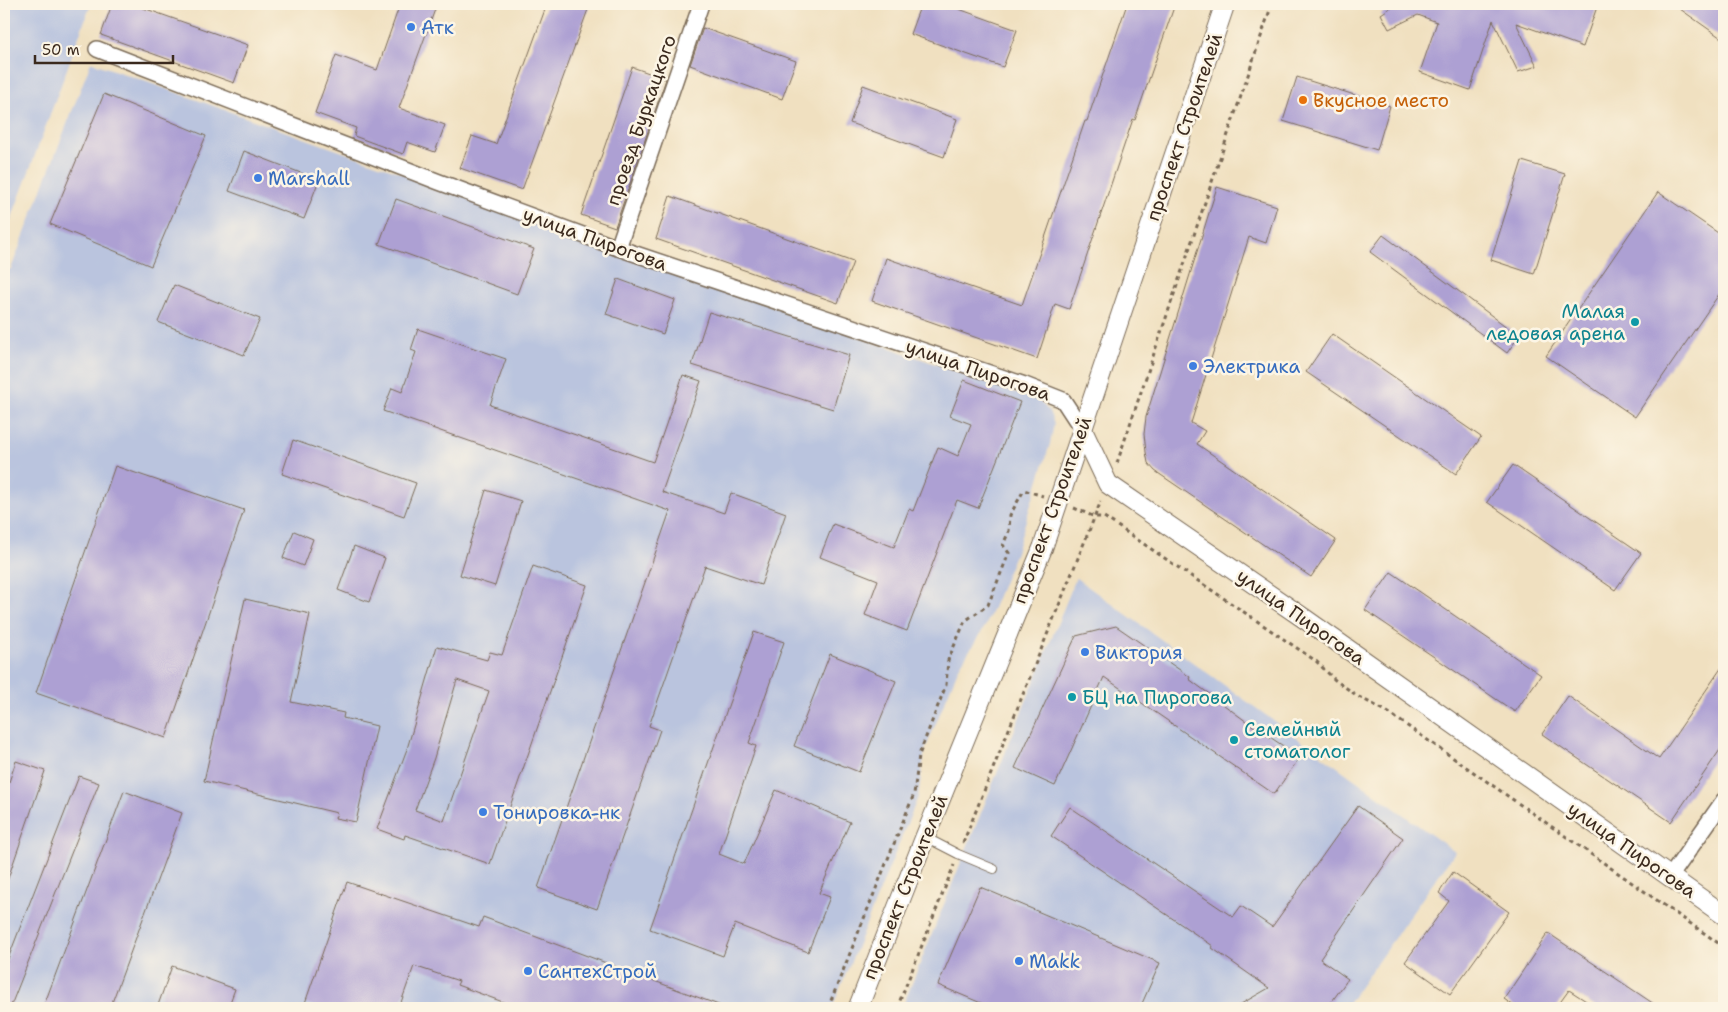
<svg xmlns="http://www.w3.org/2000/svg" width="1728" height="1012" viewBox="0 0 1728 1012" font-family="'Shantell Sans',sans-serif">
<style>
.industrial{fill:#bac4de}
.building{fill:#ada0d3;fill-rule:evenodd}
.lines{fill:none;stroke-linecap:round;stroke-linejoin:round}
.service-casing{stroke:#7a6a57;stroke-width:10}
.minor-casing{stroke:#7a6a57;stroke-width:18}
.tertiary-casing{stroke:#7a6a57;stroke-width:21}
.path{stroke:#7a6a57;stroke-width:3;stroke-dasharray:4 4;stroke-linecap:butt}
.service{stroke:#fff;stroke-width:8}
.minor{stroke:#fff;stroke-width:15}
.tertiary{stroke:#fff;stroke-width:19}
.shop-dot{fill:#3f7fe0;stroke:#fcf5e5;stroke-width:2}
.food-dot{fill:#e8710a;stroke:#fcf5e5;stroke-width:2}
.culture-dot{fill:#0f9aa8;stroke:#fcf5e5;stroke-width:2}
.labels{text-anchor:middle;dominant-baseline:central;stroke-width:5;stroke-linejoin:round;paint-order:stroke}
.shop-label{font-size:19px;fill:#366cbe;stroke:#fcf5e5;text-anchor:start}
.food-label{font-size:19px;fill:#c56008;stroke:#fcf5e5;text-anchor:start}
.street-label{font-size:19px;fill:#3b2a1e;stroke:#fcf5e5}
.culture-label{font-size:19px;fill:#0d838f;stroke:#fcf5e5;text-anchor:start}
</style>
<rect width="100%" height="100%" fill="#fcf5e5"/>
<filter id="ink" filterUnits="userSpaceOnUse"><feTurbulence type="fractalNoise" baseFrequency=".02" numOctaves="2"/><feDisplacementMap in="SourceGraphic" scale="10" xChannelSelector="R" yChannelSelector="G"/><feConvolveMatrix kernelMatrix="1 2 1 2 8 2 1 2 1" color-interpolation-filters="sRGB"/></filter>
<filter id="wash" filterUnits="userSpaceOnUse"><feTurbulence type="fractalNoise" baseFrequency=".0096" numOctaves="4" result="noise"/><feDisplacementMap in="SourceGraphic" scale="20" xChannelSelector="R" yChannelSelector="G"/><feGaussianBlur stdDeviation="1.12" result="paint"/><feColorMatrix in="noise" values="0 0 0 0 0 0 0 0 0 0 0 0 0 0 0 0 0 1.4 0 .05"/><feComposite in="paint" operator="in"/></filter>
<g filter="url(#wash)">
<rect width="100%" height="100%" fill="#f0e0c0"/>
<!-- industrial -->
<g class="industrial">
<path d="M4,4H91L8,228L4,225Z"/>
<path d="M91,62L1039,401L1049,411L1054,424L1050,444L1016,552L986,625L959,667L925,750L918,797L832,1008H4V270L11,269Z"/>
<path d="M1076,578L1455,852L1345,1008H902Z"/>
</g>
<g id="blocks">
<!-- building -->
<g class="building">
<path d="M112,4H132L248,45L234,83L101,35Z"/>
<path d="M400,4H437L399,108L445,125L435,152L407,142L403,154L354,136L356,128L315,113L336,55L377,70Z"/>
<path d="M547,4H590L522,190L460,168L472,136L496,144Z"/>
<path d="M921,4H945L1017,30L1003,67L910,34Z"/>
<path d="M1127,4H1175L1135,120L1133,119L1069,309L1055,304L1037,359L872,301L886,258L1022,305L1085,121H1087Z"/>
<path d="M1392,4H1598L1583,47L1516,23L1537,66L1518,72L1493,20L1470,90L1420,72L1437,22L1418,15L1389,29L1381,14L1393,6Z"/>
<path d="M1673,4H1724V40Z"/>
<path d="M703,28L796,61L782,99L690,65Z"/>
<path d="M632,67L666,79L615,227L581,215Z"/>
<path d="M1297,77L1390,106L1377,150L1283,121Z"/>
<path d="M863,85L957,119L944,157L850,123Z"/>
<path d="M104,94L206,136L151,266L50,224Z"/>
<path d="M244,151L319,180L304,219L229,191Z"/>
<path d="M1522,161L1565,174L1534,274L1491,260Z"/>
<path d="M1217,187L1277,206L1266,243L1249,237L1191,423L1205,431L1197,444L1336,540L1311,577L1155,471L1148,463L1146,452L1144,434L1146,417Z"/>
<path d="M1658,192L1724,237V287L1635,417L1546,356Z"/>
<path d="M670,196L853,262L838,303L656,239Z"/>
<path d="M396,199L534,249L517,294L379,244Z"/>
<path d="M1383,235L1519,336L1507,353L1370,252Z"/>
<path d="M618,279L675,300L663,334L606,314Z"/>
<path d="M174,285L260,319L244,355L158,322Z"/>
<path d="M709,312L849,355L833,409L692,365Z"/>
<path d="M418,329L506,359L490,405L653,462L683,375L701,381L662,492L724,513L731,493L786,513L761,585L705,566L649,726L660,730L597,909L538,888L670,511L383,411L392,388L402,392L416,352L411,350Z"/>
<path d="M1332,334L1481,437L1456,474L1306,372Z"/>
<path d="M964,380L1020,402L978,508L957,500L907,631L865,615L878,580L820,557L833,524L894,547L909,509L913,511L938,447L958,456L971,424L950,416Z"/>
<path d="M293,440L416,483L404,516L282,474Z"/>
<path d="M1513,465L1641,553L1615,590L1487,502Z"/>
<path d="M115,466L244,510L166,738L36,693Z"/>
<path d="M486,490L521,501L495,586L460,575Z"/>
<path d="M294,531L313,539L303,566L283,558Z"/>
<path d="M354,546L385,558L369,602L338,590Z"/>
<path d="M533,566L587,585L490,864L405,835L404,839L377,829L407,749L437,646L487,660L490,652L502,655ZM457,680L489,691L444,821L415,810L434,758Z"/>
<path d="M1391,572L1541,675L1515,712L1365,610Z"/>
<path d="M245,599L310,614L291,702L344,713L343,718L377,726L356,822L335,818L337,813L204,781Z"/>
<path d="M1116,626L1190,677L1189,679L1247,722L1300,757L1274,794L1104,677L1055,786L1015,768L1076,636Z"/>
<path d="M754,632L784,642L749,743L756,746L719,854L744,864L776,790L850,822L819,893L830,897L808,952L735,924L723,956L650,929Z"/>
<path d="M830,654L896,681L859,772L794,746Z"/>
<path d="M1724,664V744L1671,822L1542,734L1568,696L1659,759Z"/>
<path d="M16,761L45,771L6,884H4V797Z"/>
<path d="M79,776L99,783L10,1008H4V969Z"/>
<path d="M124,791L182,813L110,1008H43Z"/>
<path d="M1358,806L1403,838L1320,959L1348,979L1327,1008H1234L1269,988L1212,948L1213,946L1051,836L1070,807L1233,917L1241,906L1272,927Z"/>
<path d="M1453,872L1509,912L1450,994L1405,962L1449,901L1439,893Z"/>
<path d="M347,882L479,927L483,917L724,1007L723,1008H519L457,985L459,981L414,966L399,1008H321L305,1003Z"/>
<path d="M980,887L1160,963L1140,1008H993L938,985Z"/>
<path d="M1548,933L1660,1008H1597L1569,990L1556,1008H1517L1504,999Z"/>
<path d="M172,966L235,989L228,1008H157Z"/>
</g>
</g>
</g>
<g filter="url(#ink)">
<use href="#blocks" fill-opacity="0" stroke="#7a6a57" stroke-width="1"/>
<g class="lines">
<!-- service casing -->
<g class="service-casing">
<path id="service" d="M925,837L958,854L994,869"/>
</g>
<!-- minor casing -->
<g class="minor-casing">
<g id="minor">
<path d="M97,49L439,182L618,248L1025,385L1063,400L1082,429"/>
<path d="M618,248L701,4"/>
<path d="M1670,877L1724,800"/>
</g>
</g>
<!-- tertiary casing -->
<g class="tertiary-casing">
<g id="tertiary">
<path d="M1082,429L1108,484L1305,619L1724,915"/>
<path d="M858,1008L925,837L1043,547L1225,4"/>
</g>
</g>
<!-- path -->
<g class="path">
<path d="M1117,463L1272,4"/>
<path d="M1074,508L1095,517H1104L1316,661L1335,680L1359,697L1386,711L1724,947"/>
<path d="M963,843L1101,501"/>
<path d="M828,1008L914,794L919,755L946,685L948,660L965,621L988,605L1009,553L1003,545L1009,531L1010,515L1024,490L1043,496"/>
<path d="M897,1008L954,865"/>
</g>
<!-- service -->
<use href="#service" class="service"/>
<!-- minor -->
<use href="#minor" class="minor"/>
<!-- tertiary -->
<use href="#tertiary" class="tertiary"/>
</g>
</g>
<!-- markers -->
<g class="shop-dot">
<circle cx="411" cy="27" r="5"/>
<circle cx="258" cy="178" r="5"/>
<circle cx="1193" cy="366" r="5"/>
<circle cx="1085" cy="652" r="5"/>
<circle cx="483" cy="812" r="5"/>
<circle cx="1019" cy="961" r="5"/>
<circle cx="528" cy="971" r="5"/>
</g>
<circle class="food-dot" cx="1303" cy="100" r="5"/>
<g class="culture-dot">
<circle cx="1635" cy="322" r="5"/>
<circle cx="1072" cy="697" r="5"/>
<circle cx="1234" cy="740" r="5"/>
</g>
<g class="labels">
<!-- shop labels -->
<g class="shop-label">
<text x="421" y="27">Атк</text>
<text x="268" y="178">Marshall</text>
<text x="1203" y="366">Электрика</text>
<text x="1095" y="652">Виктория</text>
<text x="493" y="812">Тонировка-нк</text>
<text x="1029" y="961">Makk</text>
<text x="538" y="971">СантехСтрой</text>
</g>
<!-- food labels -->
<g class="food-label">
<text x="1313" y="100">Вкусное место</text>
</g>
<!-- street labels -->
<g class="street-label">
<text transform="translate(641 120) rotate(-71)">проезд Буркацкого</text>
<text transform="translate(1184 127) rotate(-71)">проспект Строителей</text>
<text transform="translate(595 239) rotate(20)">улица Пирогова</text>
<text transform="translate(978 370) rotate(19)">улица Пирогова</text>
<text transform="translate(1052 510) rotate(-70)">проспект Строителей</text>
<text transform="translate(1301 617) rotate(35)">улица Пирогова</text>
<text transform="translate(1632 850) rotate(35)">улица Пирогова</text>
<text transform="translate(905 887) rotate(-68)">проспект Строителей</text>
</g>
<!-- culture labels -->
<g class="culture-label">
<text x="1625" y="311" text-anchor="end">Малая<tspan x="1625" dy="22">ледовая арена</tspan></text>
<text x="1082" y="697">БЦ на Пирогова</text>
<text x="1244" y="729">Семейный<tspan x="1244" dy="22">стоматолог</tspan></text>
</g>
</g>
<!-- margin -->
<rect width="1728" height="1012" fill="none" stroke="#fcf5e5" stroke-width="20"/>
<!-- scale -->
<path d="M35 55v8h138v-8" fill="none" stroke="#3b2a1e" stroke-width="2.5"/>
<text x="42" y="55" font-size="15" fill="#3b2a1e" stroke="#fcf5e5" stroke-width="4" paint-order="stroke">50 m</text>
</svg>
